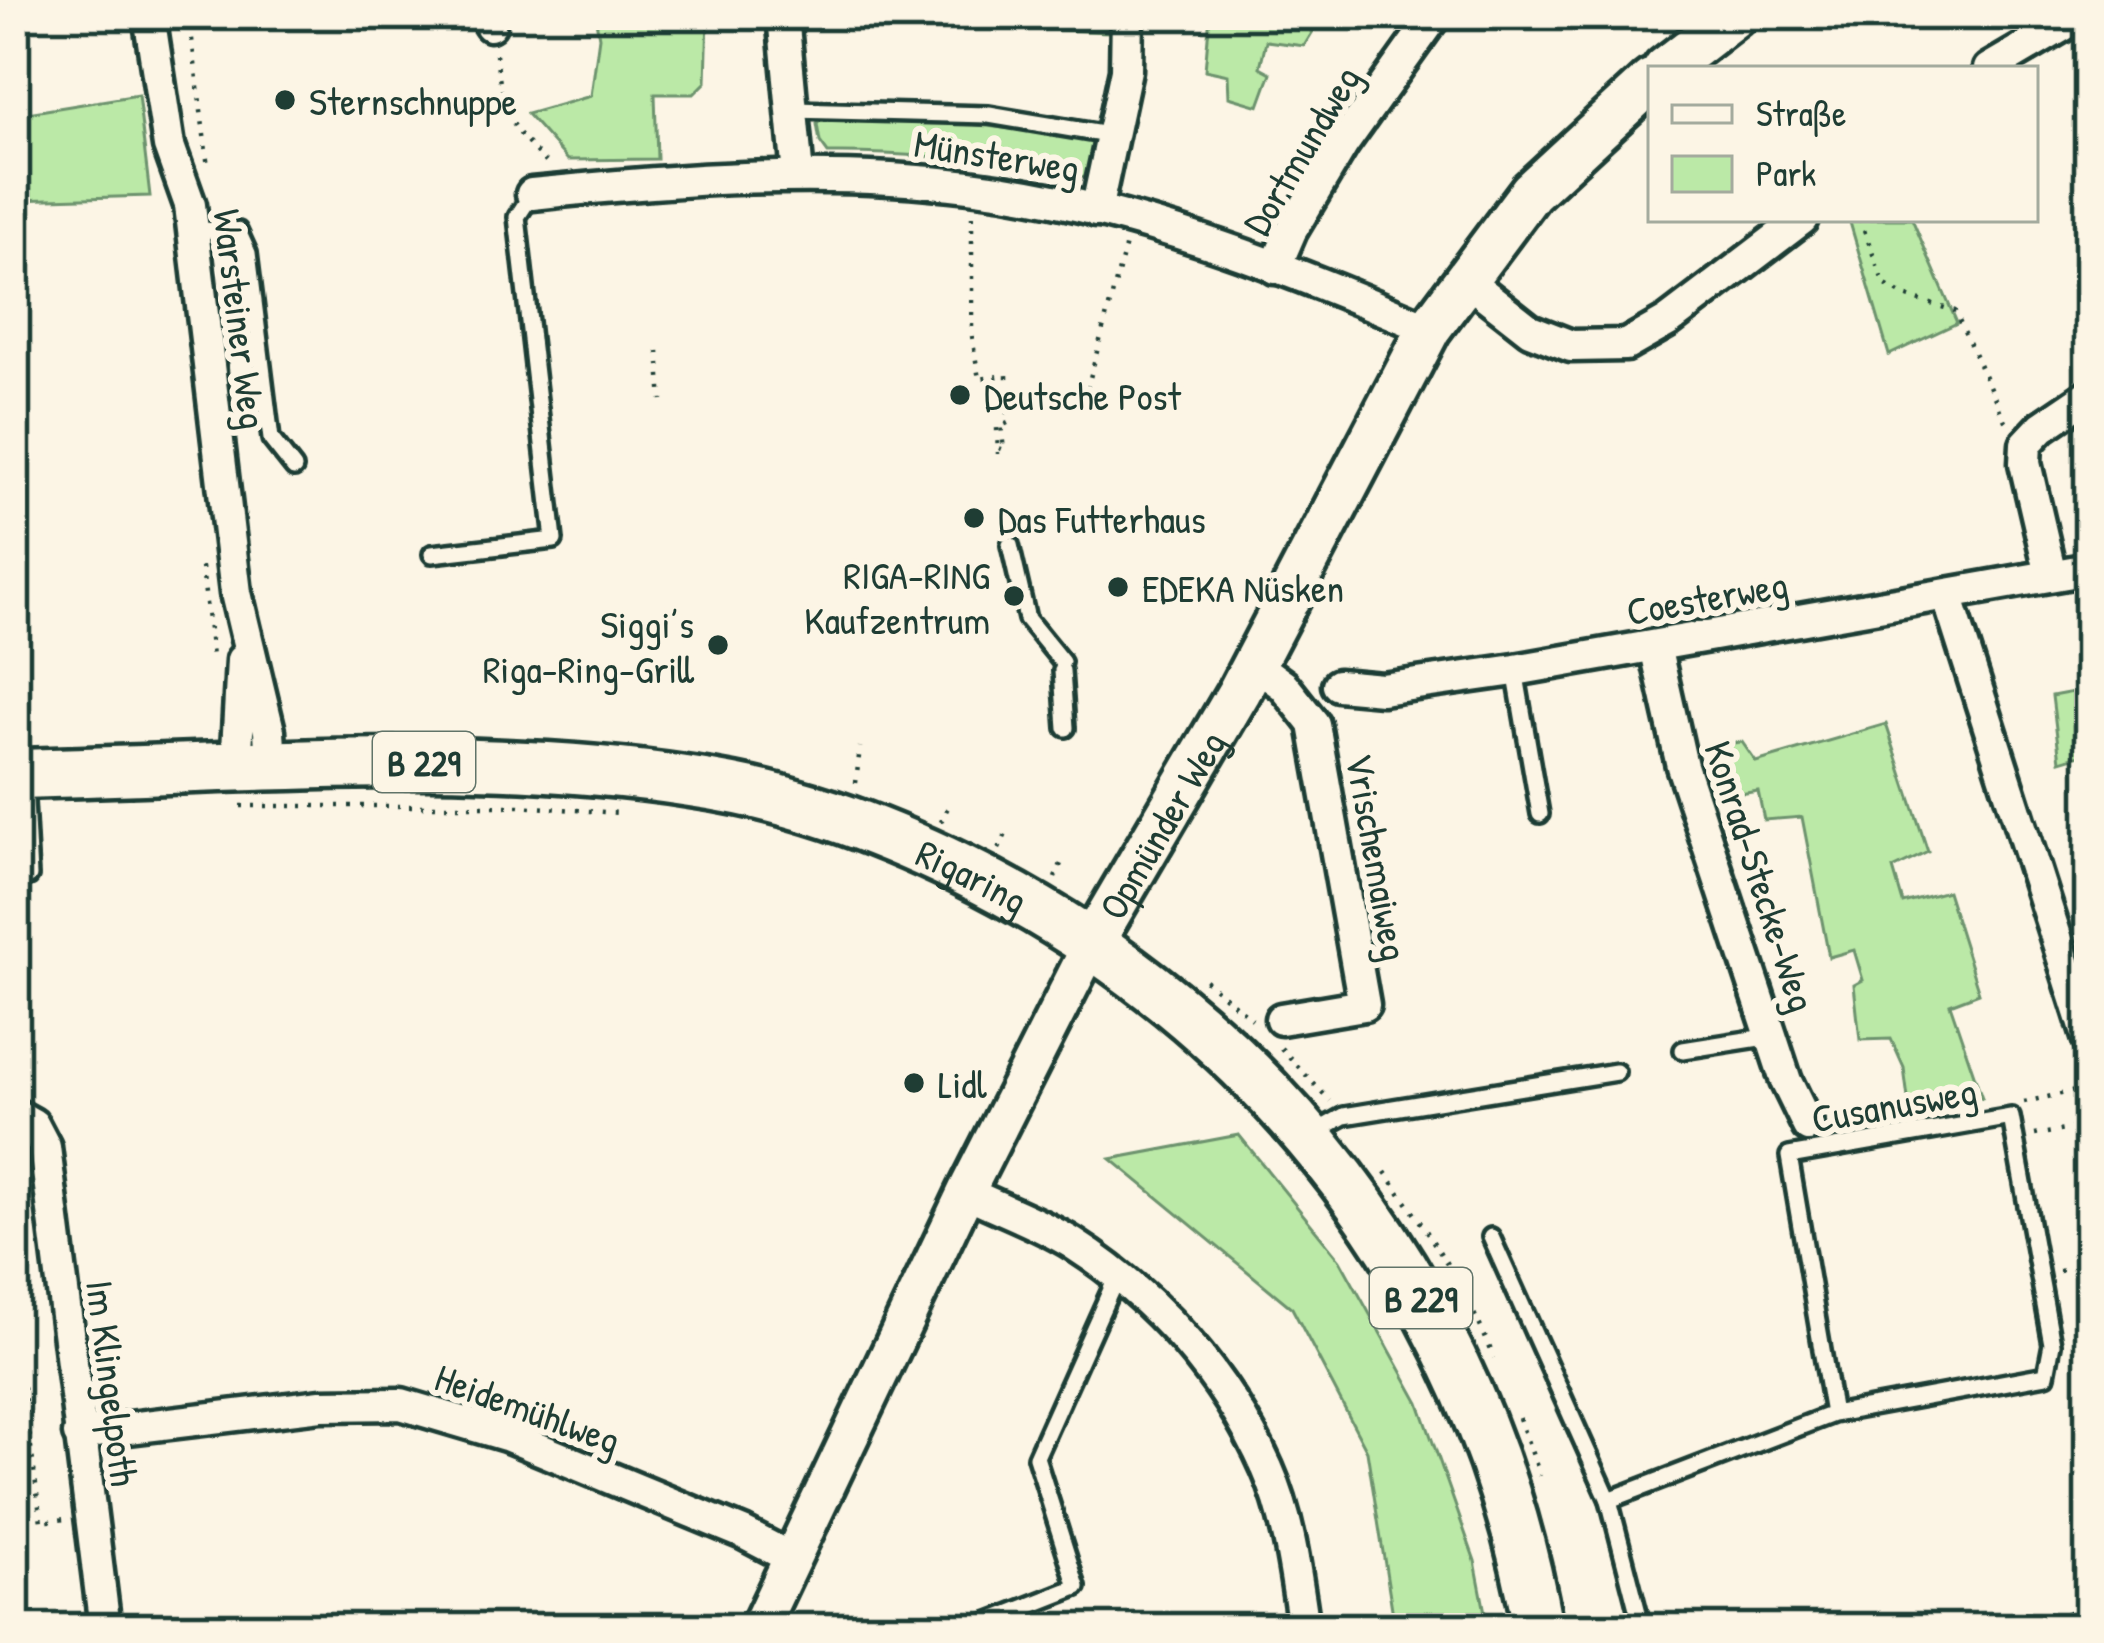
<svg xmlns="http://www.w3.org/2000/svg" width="2104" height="1643" viewBox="0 0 2104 1643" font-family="'Patrick Hand',sans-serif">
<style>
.green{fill:#bbe9a7;stroke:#6d936e;stroke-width:3}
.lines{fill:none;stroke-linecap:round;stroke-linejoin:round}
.service-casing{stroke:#1f3d34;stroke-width:24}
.minor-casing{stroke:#1f3d34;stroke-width:39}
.tertiary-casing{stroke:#1f3d34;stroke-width:45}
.secondary-casing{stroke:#1f3d34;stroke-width:51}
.primary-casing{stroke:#1f3d34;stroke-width:57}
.path{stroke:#1f3d34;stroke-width:4.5;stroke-dasharray:3 9;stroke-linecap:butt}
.service{stroke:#fcf5e5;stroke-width:15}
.minor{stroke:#fcf5e5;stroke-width:30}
.tertiary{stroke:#fcf5e5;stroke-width:36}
.secondary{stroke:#fcf5e5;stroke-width:42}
.primary{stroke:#fcf5e5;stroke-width:48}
.poi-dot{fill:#1f3d34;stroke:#fcf5e5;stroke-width:4.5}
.labels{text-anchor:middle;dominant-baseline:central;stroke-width:12;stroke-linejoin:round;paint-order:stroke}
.shield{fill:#fcf5e5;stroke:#617469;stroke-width:3}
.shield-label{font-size:36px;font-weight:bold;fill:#1f3d34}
.poi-label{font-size:39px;fill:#1f3d34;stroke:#fcf5e5;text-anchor:start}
.street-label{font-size:39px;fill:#1f3d34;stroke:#fcf5e5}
</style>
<rect width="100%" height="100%" fill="#fcf5e5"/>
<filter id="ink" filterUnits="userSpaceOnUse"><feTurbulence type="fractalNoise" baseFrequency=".00833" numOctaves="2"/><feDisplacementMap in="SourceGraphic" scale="24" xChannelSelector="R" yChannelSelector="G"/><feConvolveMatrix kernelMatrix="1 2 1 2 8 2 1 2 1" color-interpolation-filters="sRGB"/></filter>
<g filter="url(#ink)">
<!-- green -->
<g class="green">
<path d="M595,15H708L706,82L694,94H655L657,159L568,160L527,114L591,96L599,37Z"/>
<path d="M817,15H1109L1108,32L817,19Z"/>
<path d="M1210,15H1323L1304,46L1266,41L1260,67L1271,73L1259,106L1229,97L1228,75L1205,70Z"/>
<path d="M138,95L150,196L15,200V115Z"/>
<path d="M826,114L928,119L1089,138L1100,151L1093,179C1004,162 919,152 828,153L820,142L817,124Z"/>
<path d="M1849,219H1912L1957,323L1889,355Z"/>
<path d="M2089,689V756L2087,753L2060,761L2052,696Z"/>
<path d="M1886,724L1928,852L1893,869L1903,903L1947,891L1979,993L1950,1004L1982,1098L1910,1114L1904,1068L1891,1039L1860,1040L1854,985L1863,980L1854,950L1829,957L1802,817L1764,820L1758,791L1722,797L1704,746L1742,742L1756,762Z"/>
<path d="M1239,1135L1340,1260L1419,1403L1475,1561L1488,1628H1395L1367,1451L1292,1308L1111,1159Z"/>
</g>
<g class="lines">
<!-- service casing -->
<g class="service-casing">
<g id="service">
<path d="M793,110L989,115L1114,136"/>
<path d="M193,230L238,231L248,253L271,439L294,468"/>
<path d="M1010,545L1027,619L1062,662"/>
<path d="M432,554L554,540L517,217L532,194"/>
<path d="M1515,670L1540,814"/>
<path d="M1062,671L1066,728"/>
<path d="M24,783L29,876"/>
<path d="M1683,1050L1772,1036"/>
<path d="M1310,1135L1344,1116L1616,1072"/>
<path d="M1491,1237L1609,1500L1642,1628"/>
<path d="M1609,1500L1833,1414L2046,1375L2052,1344L2011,1117L1789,1156L1833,1414"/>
<path d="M983,1624L1077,1587L1036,1457L1118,1274"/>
</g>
</g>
<!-- minor casing -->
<g class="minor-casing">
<g id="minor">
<path d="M149,15L169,146L190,205L236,593L269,731L271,766"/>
<path d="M783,15L798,176"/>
<path d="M490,25L491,15"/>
<path d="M1989,69L2081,15"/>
<path d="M532,194C677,179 824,168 969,186C1126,205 1284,266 1429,329"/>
<path d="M1096,211L1126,70L1127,15"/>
<path d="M1275,268L1291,231L1343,144L1435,15"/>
<path d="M1465,279L1530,330L1571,346L1626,345L1668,321L1802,219"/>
<path d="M2051,575L2025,463L2026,444L2042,427L2089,395"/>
<path d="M1947,595L2089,1040"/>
<path d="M1655,646L1682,766L1786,1081L1808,1126"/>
<path d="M1254,664L1284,686L1314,724L1364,1005L1281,1019"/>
<path d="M1338,685L1382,689L1515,670L2089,569"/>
<path d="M236,768L242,660"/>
<path d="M15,1114L33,1124L45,1147L105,1628"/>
<path d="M966,1192C1000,1209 1040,1223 1072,1243C1157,1297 1226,1376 1267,1468C1289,1517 1296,1575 1304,1628"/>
<path d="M79,1434L321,1405L401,1404L506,1435L743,1533L793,1559"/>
<path d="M2076,1628L2089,1626"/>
</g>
</g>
<!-- tertiary casing -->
<g class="tertiary-casing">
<path id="tertiary" d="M759,1628L966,1192L1093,941"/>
</g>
<!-- secondary casing -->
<g class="secondary-casing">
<g id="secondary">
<path d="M1665,69L1735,15"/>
<path id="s1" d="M1093,941L1239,692L1429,329L1531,192L1651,81"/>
</g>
</g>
<!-- primary casing -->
<g class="primary-casing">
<g id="primary">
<path id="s2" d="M15,774C241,769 467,748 691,782C790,796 872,826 961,869C1265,1017 1479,1293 1538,1628"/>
</g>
</g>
<!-- path -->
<g class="path">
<path d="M189,15L208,167"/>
<path d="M496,54C503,110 506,124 548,164"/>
<path d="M972,216V336L979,379L1007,375L1008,423L997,428L998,454"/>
<path d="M1860,219L1884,284L1904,296L1955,311L2006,423"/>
<path d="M658,351L662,400"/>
<path d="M1084,400L1126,244"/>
<path d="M999,448L1004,450L1001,425"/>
<path d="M202,567L212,657"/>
<path d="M856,783L860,747"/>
<path d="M241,806H519L619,813"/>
<path d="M941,822L949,805"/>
<path d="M999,849L1006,834"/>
<path d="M1055,878L1063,859"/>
<path d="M1205,980L1252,1019"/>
<path d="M1281,1048L1330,1101"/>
<path d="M2024,1102L2089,1088"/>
<path d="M2035,1135L2089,1126"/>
<path d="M1385,1172C1428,1231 1467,1290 1494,1358"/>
<path d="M2059,1271L2089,1266"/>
<path d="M15,1327L41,1522L66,1519"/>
<path d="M1519,1418L1540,1475"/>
</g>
<!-- service -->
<use href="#service" class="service"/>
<!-- minor -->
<use href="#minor" class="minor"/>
<!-- tertiary -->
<use href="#tertiary" class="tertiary"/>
<!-- secondary -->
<use href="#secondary" class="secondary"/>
<!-- primary -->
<use href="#primary" class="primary"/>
</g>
</g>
<!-- markers -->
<g class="poi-dot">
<circle cx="285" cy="100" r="12"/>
<circle cx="960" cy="395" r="12"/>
<circle cx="974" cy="518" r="12"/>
<circle cx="1118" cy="587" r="12"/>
<circle cx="1014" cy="596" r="12"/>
<circle cx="718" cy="645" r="12"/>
<circle cx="914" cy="1083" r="12"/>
</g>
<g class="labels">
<!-- shield labels -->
<g class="shield">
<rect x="373" y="732" width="102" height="60" rx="9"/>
<rect x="1370" y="1268" width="102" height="60" rx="9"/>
</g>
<g class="shield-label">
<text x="424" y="762">B 229</text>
<text x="1421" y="1298">B 229</text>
</g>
<!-- poi labels -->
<g class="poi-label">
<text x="309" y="100">Sternschnuppe</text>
<text x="984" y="395">Deutsche Post</text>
<text x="998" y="518">Das Futterhaus</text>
<text x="990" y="574" text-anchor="end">RIGA-RING<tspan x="990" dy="45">Kaufzentrum</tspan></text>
<text x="1142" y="587">EDEKA Nüsken</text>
<text x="694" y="623" text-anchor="end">Siggi’s<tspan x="694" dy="45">Riga-Ring-Grill</tspan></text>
<text x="938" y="1083">Lidl</text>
</g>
<!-- street labels -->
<g class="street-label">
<text transform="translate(1301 150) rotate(-59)">Dortmundweg</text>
<text transform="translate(997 155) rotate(9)">Münsterweg</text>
<text transform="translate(241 319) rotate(83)">Warsteiner Weg</text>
<text transform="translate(1707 597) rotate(-10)">Coesterweg</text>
<text stroke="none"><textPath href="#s1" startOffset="135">Opmünder Weg</textPath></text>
<text transform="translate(1378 857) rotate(80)">Vrischemaiweg</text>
<text transform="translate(1761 876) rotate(72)">Konrad-Stecke-Weg</text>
<text stroke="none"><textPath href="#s2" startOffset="975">Rigaring</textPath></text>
<text transform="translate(1894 1104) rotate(-10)">Cusanusweg</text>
<text transform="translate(113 1383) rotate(83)">Im Klingelpoth</text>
<text transform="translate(528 1408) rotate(20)">Heidemühlweg</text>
</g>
</g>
<!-- margin -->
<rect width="2104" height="1643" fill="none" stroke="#fcf5e5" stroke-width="60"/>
<rect x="30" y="30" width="2044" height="1583" fill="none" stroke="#1f3d34" stroke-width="4.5" filter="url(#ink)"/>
<!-- legend -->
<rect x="1648" y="66" width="390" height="156" fill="#fcf5e5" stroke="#a4ab9e" stroke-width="3"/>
<rect x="1672" y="105" width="60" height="18" fill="#fcf5e5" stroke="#a4ab9e" stroke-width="3"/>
<text x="1756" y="126" font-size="36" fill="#1f3d34">Straße</text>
<rect x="1672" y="156" width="60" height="36" fill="#bbe9a7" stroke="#a4ab9e" stroke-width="3"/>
<text x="1756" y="186" font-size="36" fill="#1f3d34">Park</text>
</svg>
